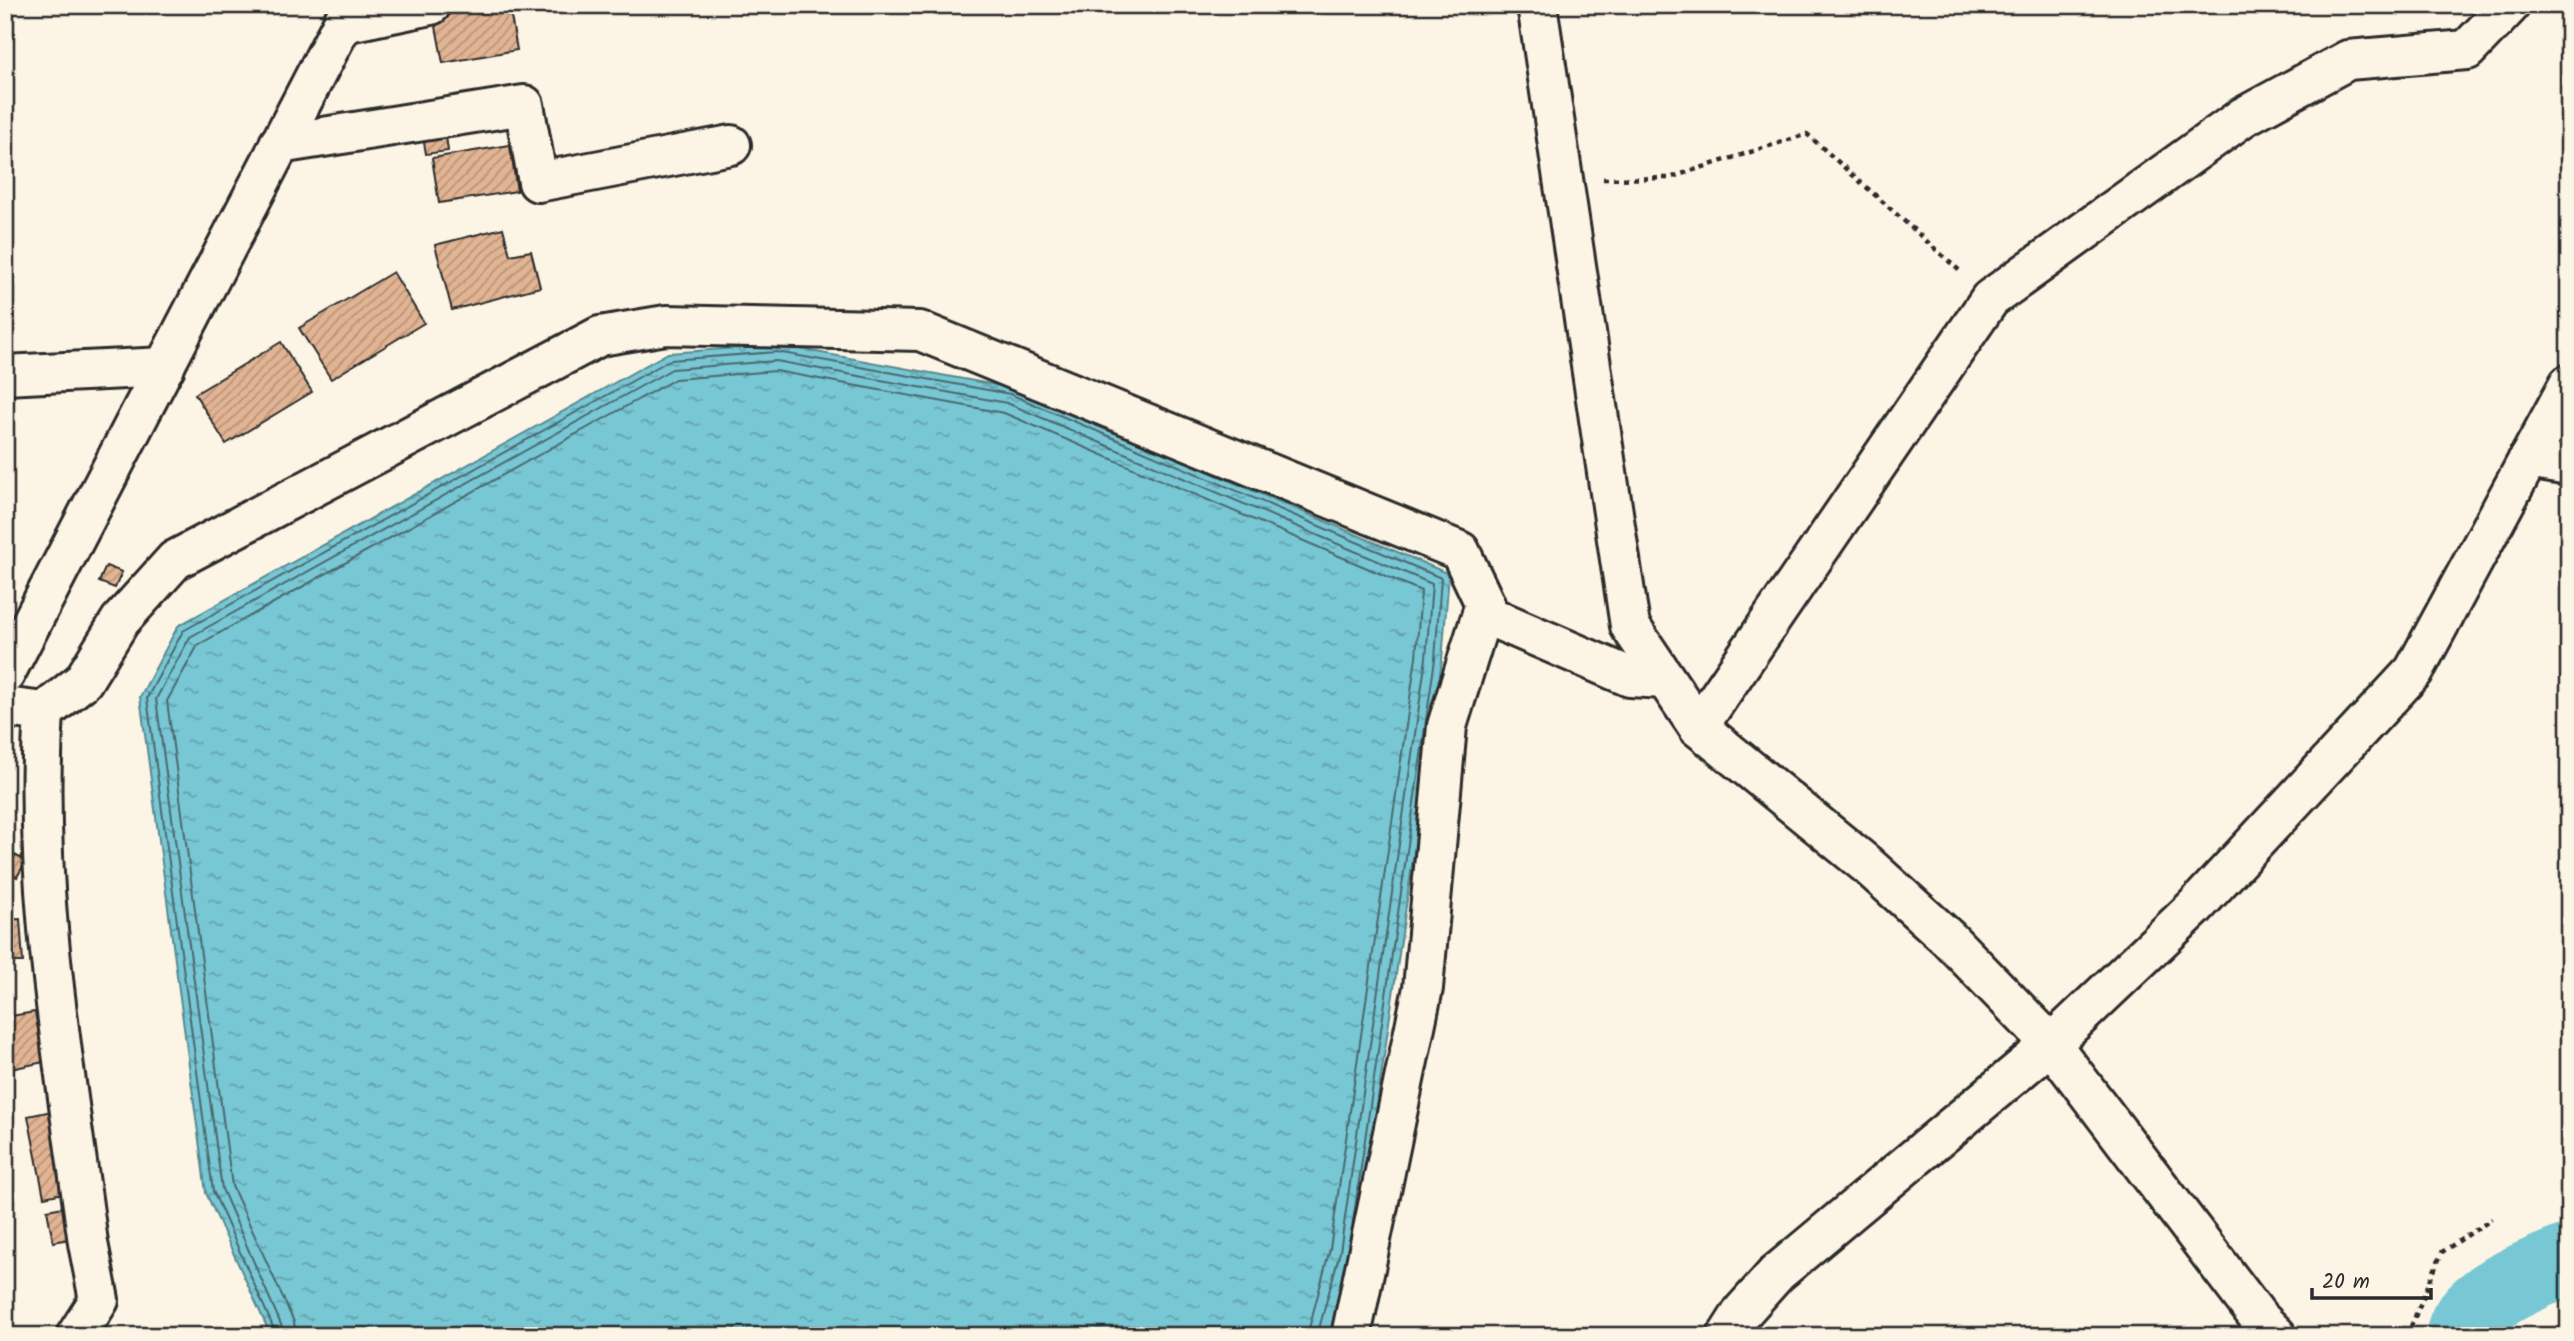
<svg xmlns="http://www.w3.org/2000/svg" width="2574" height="1341" viewBox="0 0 2574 1341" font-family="Kalam,sans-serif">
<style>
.water{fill:url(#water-ripples);stroke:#598990;stroke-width:2}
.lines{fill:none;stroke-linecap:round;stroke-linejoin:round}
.shore{stroke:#4a696f;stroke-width:2}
.river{stroke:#78c7d4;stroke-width:72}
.building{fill:url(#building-hatch);stroke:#2b2b2b;stroke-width:2}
.minor-casing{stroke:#2b2b2b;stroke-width:44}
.path{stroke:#2b2b2b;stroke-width:4.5;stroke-dasharray:5 5;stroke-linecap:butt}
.minor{stroke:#fcf5e5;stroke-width:38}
</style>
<defs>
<pattern id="water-ripples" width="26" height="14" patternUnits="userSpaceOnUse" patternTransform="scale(1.75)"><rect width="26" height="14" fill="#78c7d4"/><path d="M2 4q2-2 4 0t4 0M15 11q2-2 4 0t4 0" fill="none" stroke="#63a2ac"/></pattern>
<pattern id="building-hatch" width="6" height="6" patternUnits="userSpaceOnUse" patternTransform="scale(1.75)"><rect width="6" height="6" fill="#e2b493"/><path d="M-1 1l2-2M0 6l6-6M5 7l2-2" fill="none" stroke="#b79378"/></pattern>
</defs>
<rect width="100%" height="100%" fill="#fcf5e5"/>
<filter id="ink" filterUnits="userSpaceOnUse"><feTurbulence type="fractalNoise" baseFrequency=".0143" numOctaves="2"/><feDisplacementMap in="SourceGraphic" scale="14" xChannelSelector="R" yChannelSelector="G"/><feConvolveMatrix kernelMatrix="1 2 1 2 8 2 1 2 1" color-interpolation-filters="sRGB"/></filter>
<g filter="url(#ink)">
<!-- water -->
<path class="water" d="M778,345L1012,388L1449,574L1442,660L1355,1255L1333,1336H271L206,1193L140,697L178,626L668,353Z"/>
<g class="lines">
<!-- shore -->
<g class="shore">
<path d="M277,1336L213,1191L147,698L183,631L670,360L777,352L1010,394L1441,578L1435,659L1353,1222"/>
<path d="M286,1336L222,1189L156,699L190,637L672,369L776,361L1007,403L1432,584L1426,658L1340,1252L1317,1336"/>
<path d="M296,1336L294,1322L232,1186L167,701L198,645L675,379L776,371L1004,413L1421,591L1416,657L1330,1249L1307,1336"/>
</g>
<!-- river -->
<path class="river" d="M2462,1336C2463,1300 2540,1271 2569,1260"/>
</g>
<!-- building -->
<g class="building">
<path d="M490,5H509L517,50L443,63L434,16Z"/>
<path d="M444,121L448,151L426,154L421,125Z"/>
<path d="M510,145L517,191L439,203L432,158Z"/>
<path d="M503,228L510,255L531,251L540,287L452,310L435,245Z"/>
<path d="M393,272L424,323L331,379L299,328Z"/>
<path d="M281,342L312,392L226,444L195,394Z"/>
<path d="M106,566L122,572L115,588L99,582Z"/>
<path d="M5,850L26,861L17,877L5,870Z"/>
<path d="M20,919L23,962H5V920Z"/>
<path d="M35,1012L44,1062L6,1070L9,1086L5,1087V1017Z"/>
<path d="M62,1109L78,1190L44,1197L28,1116Z"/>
<path d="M79,1204L85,1236L53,1242L47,1210Z"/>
</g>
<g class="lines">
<!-- minor casing -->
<g class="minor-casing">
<g id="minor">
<path d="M1537,5L1630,626L1698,727L1866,864L1948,938L2051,1044L2259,1318L2277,1336"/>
<path d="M344,23L431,5"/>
<path d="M279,144L524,105L538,182L731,145"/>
<path d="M5,375L165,367"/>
<path d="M2528,459L2569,466"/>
<path d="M1482,613L1630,677L1665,679"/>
<path d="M5,674L352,5"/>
<path d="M5,707L44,712C32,890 65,1067 88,1243L99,1300L76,1336"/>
<path d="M44,712L83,681L120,621L175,560L600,336L666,325L920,331L1460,551L1485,604L1447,726L1423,988L1351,1336"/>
<path d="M1698,727L1990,299L2243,117L2348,60L2467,50L2510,5"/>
<path d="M1727,1336L1743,1311L1777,1273L2051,1044L2194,908L2414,671L2569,384"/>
</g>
</g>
<!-- path -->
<g class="path">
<path d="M1603,179L1669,178L1807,134L1961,272"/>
<path d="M2407,1336L2442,1252L2492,1219"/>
</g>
<!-- minor -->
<use href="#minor" class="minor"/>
</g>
</g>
<!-- margin -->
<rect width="2574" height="1341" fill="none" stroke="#fcf5e5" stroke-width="28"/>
<rect x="14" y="14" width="2546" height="1313" fill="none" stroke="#2b2b2b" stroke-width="2.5" filter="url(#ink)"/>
<!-- scale -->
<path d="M2312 1288v10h119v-10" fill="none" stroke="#2b2b2b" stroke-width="3.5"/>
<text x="2322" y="1288" font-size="21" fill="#2b2b2b" stroke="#fcf5e5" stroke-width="5" paint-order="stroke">20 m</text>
</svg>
